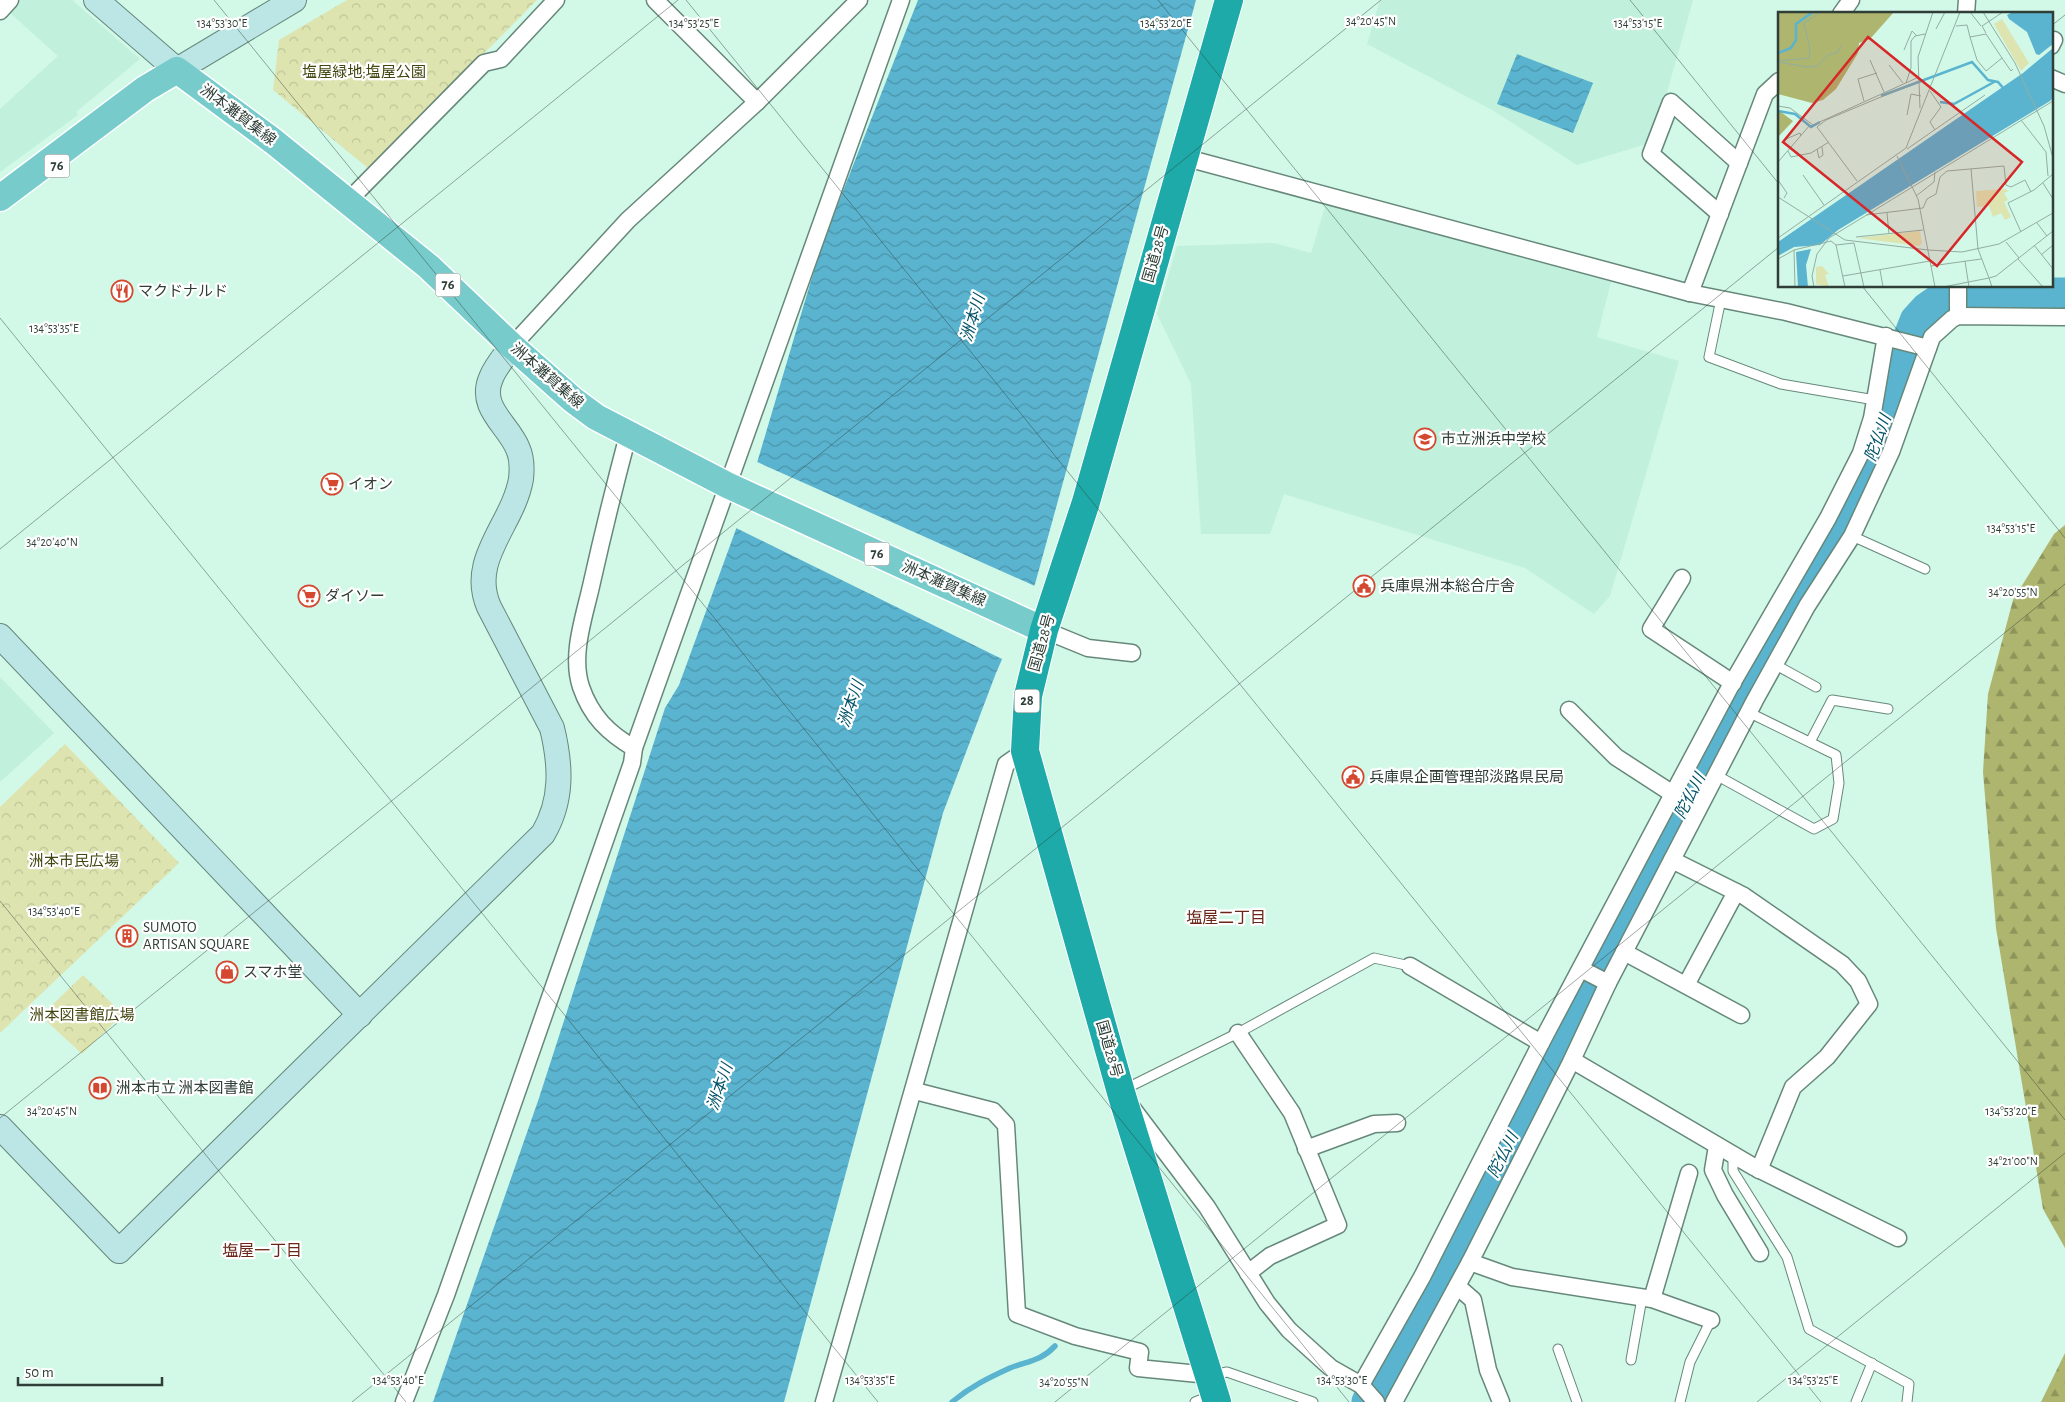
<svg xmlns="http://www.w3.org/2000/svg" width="2065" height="1402" viewBox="0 0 2065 1402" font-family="'Alegreya Sans','Noto Sans JP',sans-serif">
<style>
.built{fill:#c1f0dc}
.forest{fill:url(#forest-firs)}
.park{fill:url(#park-crowns)}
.water{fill:url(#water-waves)}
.pier{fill:#d2f8e8}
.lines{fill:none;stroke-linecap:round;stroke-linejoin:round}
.stream{stroke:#5ab4d0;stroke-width:5.5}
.river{stroke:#5ab4d0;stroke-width:35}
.lane-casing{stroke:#66887a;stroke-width:11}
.street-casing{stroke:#66887a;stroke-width:19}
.secondary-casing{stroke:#66887a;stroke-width:26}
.primary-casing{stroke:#fff;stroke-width:29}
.highway-casing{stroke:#fff;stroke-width:30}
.lane{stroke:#fff;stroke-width:9}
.street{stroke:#fff;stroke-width:16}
.secondary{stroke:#bbe6e5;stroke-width:24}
.primary{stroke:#77cccb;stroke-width:26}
.highway{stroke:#1daaa9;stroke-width:28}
.ticks{fill:none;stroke:#2f3e37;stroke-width:1;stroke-opacity:0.45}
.labels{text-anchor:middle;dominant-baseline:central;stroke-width:4.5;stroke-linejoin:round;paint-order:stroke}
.shield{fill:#fff;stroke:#6d7873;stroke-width:1}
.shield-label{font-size:14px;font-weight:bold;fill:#2f3e37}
.park-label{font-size:15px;fill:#42460f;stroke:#fff}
.street-label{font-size:15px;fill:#2f3e37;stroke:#fff}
.poi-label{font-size:15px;fill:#2f3e37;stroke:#fff;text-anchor:start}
.water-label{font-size:16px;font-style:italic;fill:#005367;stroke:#fff}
.neighbourhood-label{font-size:16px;fill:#6a2619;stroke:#fff}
.inset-river{fill:none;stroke:#5ab4d0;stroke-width:2.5}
.inset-road{fill:none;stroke:#91aea1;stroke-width:1}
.view{fill:#d62828;fill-opacity:0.15;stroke:#d62828;stroke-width:2.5}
.inset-edge{fill:none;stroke:#2f3e37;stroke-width:2.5}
.ticks-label{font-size:12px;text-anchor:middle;fill:#2f3e37;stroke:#fff;stroke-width:4.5;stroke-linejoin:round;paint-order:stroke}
</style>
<defs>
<pattern id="forest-firs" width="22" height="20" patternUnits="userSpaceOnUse" patternTransform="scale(1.25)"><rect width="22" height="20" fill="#aeb56e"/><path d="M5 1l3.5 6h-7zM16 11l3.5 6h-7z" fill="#8e955b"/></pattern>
<pattern id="park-crowns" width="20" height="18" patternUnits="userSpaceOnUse" patternTransform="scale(1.25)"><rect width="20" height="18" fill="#dde4b0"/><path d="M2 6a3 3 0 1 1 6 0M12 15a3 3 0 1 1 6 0" fill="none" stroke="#bec598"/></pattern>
<pattern id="water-waves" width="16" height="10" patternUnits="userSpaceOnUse" patternTransform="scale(1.25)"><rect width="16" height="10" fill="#5ab4d0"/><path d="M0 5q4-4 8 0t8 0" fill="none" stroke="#4b94aa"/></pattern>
</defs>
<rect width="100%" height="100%" fill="#d2f8e8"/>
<!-- built -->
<g class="built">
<path d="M19,0H72L140,59L76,112L78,115L0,172V109L58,56L8,11Z"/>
<path d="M1380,0H1693L1653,142L1577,165L1494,111L1367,44Z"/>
<path d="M1326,204L1611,282L1597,337L1679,361L1610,596L1594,614L1525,568L1284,494L1270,534H1201L1191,384L1157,314L1177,246L1274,243L1311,253Z"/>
<path d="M0,677L54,733L0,782Z"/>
</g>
<!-- forest -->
<g class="forest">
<path d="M2065,525V1248L2043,1209L1996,928L1983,772L1988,694L2013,600L2054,534Z"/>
<path d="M2065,1353V1402H2041Z"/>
</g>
<!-- park -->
<g class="park">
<path d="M347,0H537L369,169L273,90L279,40Z"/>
<path d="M65,744L179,863L0,1033V807Z"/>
<path d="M83,975L123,1014L82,1054L41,1016Z"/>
</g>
<!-- water -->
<g class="water">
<path d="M918,0H1196L1035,584L996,673L943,813L784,1402H433L539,1098L665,708L679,685L743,510L821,247Z"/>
<path d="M1517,54L1593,83L1573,133L1497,104Z"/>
</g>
<!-- pier -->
<path class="pier" d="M755,461L1037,587L1004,660L734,527Z"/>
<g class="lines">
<!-- stream -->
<path class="stream" d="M952,1402C970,1387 988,1378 1010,1368C1028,1361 1041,1361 1055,1346"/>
<!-- river -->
<path class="river" d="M1369,1402L1444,1268L1755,670L1841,527L1885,429L1894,380L1917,321L1927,310L1940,301L1950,297L1980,295H2065"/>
<!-- lane casing -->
<g class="lane-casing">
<g id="lane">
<path d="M1721,299L1709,357L1781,384L1875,400"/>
<path d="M1852,536L1925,569"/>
<path d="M1774,664L1816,687"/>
<path d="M1810,742L1832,700L1888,709"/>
<path d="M1716,775L1814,829L1833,819L1839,783L1836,755L1748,712"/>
<path d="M1123,1090L1238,1033L1374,958L1410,966"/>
<path d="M1733,1155V1171L1787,1257L1809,1329L1909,1384L1907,1402"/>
<path d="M1558,1349L1577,1402"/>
<path d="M1631,1360L1642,1298"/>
<path d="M1212,1375L1227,1372L1313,1402"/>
<path d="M1195,1402L1213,1395"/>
<path d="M1680,1402L1690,1362L1711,1320"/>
<path d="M1856,1402L1872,1363"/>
</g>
</g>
<!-- street casing -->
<g class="street-casing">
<g id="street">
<path d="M655,0L757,102"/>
<path d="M0,11L10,0"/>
<path d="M1841,14L1851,0"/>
<path d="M1966,14L1967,0"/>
<path d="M2051,46L2054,40"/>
<path d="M2051,78L2065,84"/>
<path d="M1183,157L1690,293L1786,312L1928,348"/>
<path d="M348,201L484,63L501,59L556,0"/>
<path d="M1720,214L1651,154L1671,102L1739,163"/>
<path d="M1958,286V316"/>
<path d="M1690,293L1765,94L1779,81"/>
<path d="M512,346L628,220L757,102L859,0"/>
<path d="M628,435C615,484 603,533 592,582C585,615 570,654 581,687C591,716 608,733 634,748"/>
<path d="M1682,578L1651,629L1733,683"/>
<path d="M1044,630L1088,648L1132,653"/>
<path d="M1569,710L1616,757L1673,794"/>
<path d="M1672,860L1744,896L1842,964L1858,981L1869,1004L1827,1057L1793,1087L1759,1170"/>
<path d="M1624,952L1741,1015"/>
<path d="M1410,966L1541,1043"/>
<path d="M1581,969L1608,983"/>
<path d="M1686,985L1736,892"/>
<path d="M1238,1033L1292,1113L1338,1225L1270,1256L1248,1273"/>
<path d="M1572,1060L1754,1167L1898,1238"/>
<path d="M915,1091L993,1111L1006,1125L1017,1314L1075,1336L1140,1352L1138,1368L1209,1375"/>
<path d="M1133,1109L1207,1207L1267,1303L1289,1330L1331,1368L1361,1385L1376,1402"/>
<path d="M1717,1146L1713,1170L1725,1195L1760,1253"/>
<path d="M1306,1149L1374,1124L1397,1123"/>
<path d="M1470,1262L1512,1277L1652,1299L1711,1320"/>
<path d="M1457,1286L1473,1300L1488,1370L1501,1402"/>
<path d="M1652,1299L1689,1173"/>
<path d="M1361,1385L1422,1277L1541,1043L1673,794L1730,687L1828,518L1861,453L1872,418L1886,336"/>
<path d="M404,1402L446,1295L632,763L634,748L901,0"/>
<path d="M824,1402L1006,764L1025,751"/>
<path d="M1394,1402L1470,1262L1572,1060L1608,983L1755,700L1807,606L1852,536L1891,452L1932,337L1952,319L1958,316L2065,317"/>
</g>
</g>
<!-- secondary casing -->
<g class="secondary-casing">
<g id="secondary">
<path d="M96,0L177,70L294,0"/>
<path d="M0,636L360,1015"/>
<path d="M0,1127L119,1251L543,834C563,800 561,765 552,728L489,607C468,559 513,525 521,479C522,470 522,458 518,449C509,425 478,408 491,378C495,367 505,356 512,346"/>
</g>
</g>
<!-- primary casing -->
<g class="primary-casing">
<path id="primary" d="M0,198L145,89L177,70L273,141L429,267L512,346L573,400L596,417L727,485L1044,630"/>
</g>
<!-- highway casing -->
<g class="highway-casing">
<path id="highway" d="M1217,1402L1122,1096L1025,751L1028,696L1044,630L1086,502L1229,0"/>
</g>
<!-- lane -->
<use href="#lane" class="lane"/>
<!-- street -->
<use href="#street" class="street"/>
<!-- secondary -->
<use href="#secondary" class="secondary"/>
<!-- primary -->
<use href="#primary" class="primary"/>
<!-- highway -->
<use href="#highway" class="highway"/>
</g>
<!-- ticks -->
<path class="ticks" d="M214,0L1349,1402M686,0L1821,1402M1158,0L2065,1120M1630,0L1779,184M2051,26L2065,15M1862,286L2065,538M0,318L878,1402M0,549L678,0M0,901L406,1402M0,1118L1381,0M352,1402L1779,247M1055,1402L2065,584M1757,1402L2065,1153"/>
<!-- icons -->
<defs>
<g id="restaurant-ring" transform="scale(1.125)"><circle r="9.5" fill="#fff" stroke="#d4482f" stroke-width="1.5"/><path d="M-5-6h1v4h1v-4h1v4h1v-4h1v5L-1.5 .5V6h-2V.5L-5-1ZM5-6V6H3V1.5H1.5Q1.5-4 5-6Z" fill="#d4482f"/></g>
<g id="school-ring" transform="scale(1.125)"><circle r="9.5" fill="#fff" stroke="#d4482f" stroke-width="1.5"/><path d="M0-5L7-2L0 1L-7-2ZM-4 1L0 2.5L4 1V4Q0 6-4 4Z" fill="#d4482f"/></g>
<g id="supermarket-ring" transform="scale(1.125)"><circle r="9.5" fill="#fff" stroke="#d4482f" stroke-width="1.5"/><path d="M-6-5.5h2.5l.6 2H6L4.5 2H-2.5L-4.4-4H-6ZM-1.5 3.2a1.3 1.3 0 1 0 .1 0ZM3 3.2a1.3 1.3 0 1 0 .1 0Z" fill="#d4482f"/></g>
<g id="civic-ring" transform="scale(1.125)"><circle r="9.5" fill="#fff" stroke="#d4482f" stroke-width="1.5"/><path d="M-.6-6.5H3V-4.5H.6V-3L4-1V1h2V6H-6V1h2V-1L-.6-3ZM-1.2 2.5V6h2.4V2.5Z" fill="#d4482f"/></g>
<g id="building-ring" transform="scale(1.125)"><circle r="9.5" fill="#fff" stroke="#d4482f" stroke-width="1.5"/><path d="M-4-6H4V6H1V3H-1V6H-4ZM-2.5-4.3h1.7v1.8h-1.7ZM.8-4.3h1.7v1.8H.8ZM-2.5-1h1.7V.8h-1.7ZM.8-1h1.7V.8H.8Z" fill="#d4482f"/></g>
<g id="shop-ring" transform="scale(1.125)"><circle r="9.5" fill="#fff" stroke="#d4482f" stroke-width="1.5"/><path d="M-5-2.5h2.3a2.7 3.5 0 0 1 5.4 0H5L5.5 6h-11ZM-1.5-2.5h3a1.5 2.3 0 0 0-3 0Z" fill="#d4482f"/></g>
<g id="library-ring" transform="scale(1.125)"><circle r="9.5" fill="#fff" stroke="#d4482f" stroke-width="1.5"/><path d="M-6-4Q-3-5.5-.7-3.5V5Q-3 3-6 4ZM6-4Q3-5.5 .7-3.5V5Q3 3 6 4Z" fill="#d4482f"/></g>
</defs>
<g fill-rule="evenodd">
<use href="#restaurant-ring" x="122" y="291"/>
<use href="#school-ring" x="1425" y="439"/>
<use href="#supermarket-ring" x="332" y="484"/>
<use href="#civic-ring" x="1364" y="586"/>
<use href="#supermarket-ring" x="309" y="596"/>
<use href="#civic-ring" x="1353" y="777"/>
<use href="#building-ring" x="127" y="936"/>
<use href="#shop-ring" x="227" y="972"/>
<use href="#library-ring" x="100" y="1088"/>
</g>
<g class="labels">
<!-- shield labels -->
<g class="shield">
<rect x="44.5" y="154.5" width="25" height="23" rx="4"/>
<rect x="435.5" y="273.5" width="25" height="23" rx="4"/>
<rect x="864.5" y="542.5" width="25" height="23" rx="4"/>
<rect x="1014.5" y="689.5" width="25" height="23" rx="4"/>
</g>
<g class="shield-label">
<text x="57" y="166">76</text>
<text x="448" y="285">76</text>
<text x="877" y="554">76</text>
<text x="1027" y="701">28</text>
</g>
<!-- park labels -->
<g class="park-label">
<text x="364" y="72">塩屋緑地;塩屋公園</text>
<text x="74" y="861">洲本市民広場</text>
<text x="82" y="1015">洲本図書館広場</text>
</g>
<!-- street labels -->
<g class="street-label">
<text transform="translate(238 115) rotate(37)">洲本灘賀集線</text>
<text transform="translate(1156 254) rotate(-74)">国道28号</text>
<text transform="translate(547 376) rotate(41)">洲本灘賀集線</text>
<text transform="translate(944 584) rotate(24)">洲本灘賀集線</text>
<text transform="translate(1042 643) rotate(-74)">国道28号</text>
<text transform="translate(1109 1049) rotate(74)">国道28号</text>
</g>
<!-- poi labels -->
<g class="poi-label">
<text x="138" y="291">マクドナルド</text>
<text x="1441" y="439">市立洲浜中学校</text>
<text x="348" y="484">イオン</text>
<text x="1380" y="586">兵庫県洲本総合庁舎</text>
<text x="325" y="596">ダイソー</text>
<text x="1369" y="777">兵庫県企画管理部淡路県民局</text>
<text x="143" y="927">SUMOTO<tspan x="143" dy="17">ARTISAN SQUARE</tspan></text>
<text x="243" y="972">スマホ堂</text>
<text x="116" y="1088">洲本市立 洲本図書館</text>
</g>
<!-- water labels -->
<g class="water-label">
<text transform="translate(973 318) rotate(-73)">洲本川</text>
<text transform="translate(1878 438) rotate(-70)">陀仏川</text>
<text transform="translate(851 704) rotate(-71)">洲本川</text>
<text transform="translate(1690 796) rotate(-63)">陀仏川</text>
<text transform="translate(720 1087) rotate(-71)">洲本川</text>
<text transform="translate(1503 1155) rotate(-63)">陀仏川</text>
</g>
<!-- neighbourhood labels -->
<g class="neighbourhood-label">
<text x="1226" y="918">塩屋二丁目</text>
<text x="262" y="1251">塩屋一丁目</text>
</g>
</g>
<!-- overview -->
<g transform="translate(1778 12)">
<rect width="275" height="275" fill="#d2f8e8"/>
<path d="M0,0H116L92,27L81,31L80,41L58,77L45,88L34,91L0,82ZM0,98L15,109L0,125Z" fill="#aeb56e"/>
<path d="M44,254L51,262L47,263L51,275L38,272V255Z" fill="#dde4b0"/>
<path d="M224,7L251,51L243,59L216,12ZM227,177L231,179L226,181L230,188L226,190L233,205L227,208L223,201L215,205L211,194L199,195L198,179ZM142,219L144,231L141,234L80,226Z" fill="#dde4b0"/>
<path d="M235,0H275V32L261,43L258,42L249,20L231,7L229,3ZM275,36V86L272,89L60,218L42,233L16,235L0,244V230L245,61ZM33,237L28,253L30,275H20L18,240Z" fill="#5ab4d0"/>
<path class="inset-river" d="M0,41L13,36L18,28V12L35,0M103,84L194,50L210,68L220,70L226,77M162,90L176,92L216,70M0,99L17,102L33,115L42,110"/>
<path class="inset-road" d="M192,0L203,14M205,0L237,51L266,114L275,146M178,14L189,13L192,25L208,22L224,46L208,59L199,48L192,25M158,17L167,0M208,21L204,14L225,0M126,38L134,19L139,24M224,46L233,59L235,57M92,48L106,80M0,49L31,46L32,37L26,11L43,0M1,50L29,55L40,54L50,43L60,40L63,34M111,53L125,71M128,71L133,56V29L137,24L147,22M152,79L163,95L152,110L157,118M86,89L80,67L99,61M0,94L12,96L35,113L141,65M142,96L140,45L155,0M129,103L133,82L143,84M243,108L268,140L270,164M39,115L48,108L141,69M39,115L79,169M8,127L22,121L23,124M39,137L41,146L45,143L44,135M129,137L207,83M10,139L13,145L33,141L51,130M119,144L140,187L157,275M0,150L32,113M193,157L200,237L211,266L218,264L275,219M25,163L46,193M0,168L9,181L6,186M265,171L275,187M138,184L156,170L157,160M0,185L67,228L150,238M109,201L111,222M88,203L145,196L149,187L158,182L162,165L169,159L226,154L228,173L233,175L247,168L253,180M259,211L269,224M243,220L230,191L256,178L275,162M78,225L145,218M0,226L128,136L182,0M228,230L241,246M58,233L76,231L86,275M256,233L275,257M16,238L17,275M150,238L184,240L221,232L275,201M263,243L275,233M0,247L16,238L53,229L58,233L67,275M240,247L265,275M187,249L191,275M153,254L203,247M102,258L105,275M65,264L152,249M36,275L34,264L39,242L51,226L275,89M165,275L211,266L214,275"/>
<path class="view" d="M90,25L244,150L159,254L5,130Z"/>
<rect width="275" height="275" class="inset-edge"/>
</g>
<g class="ticks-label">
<text x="1371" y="25">34°20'45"N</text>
<text x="222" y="27">134°53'30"E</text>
<text x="694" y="27">134°53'25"E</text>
<text x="1166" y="27">134°53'20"E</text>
<text x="1638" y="27">134°53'15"E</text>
<text x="54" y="332">134°53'35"E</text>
<text x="2011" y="532">134°53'15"E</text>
<text x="52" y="546">34°20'40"N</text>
<text x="2013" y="596">34°20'55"N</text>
<text x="54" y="915">134°53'40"E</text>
<text x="52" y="1115">34°20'45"N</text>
<text x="2011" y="1115">134°53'20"E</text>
<text x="2013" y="1165">34°21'00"N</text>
<text x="398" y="1384">134°53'40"E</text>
<text x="870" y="1384">134°53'35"E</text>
<text x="1342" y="1384">134°53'30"E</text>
<text x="1813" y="1384">134°53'25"E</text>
<text x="1064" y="1386">34°20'55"N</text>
</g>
<!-- scale -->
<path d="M18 1377v8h144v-8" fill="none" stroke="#2f3e37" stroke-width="2.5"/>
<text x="25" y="1377" font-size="15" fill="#2f3e37" stroke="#ffffff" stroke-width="4" paint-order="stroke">50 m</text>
</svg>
